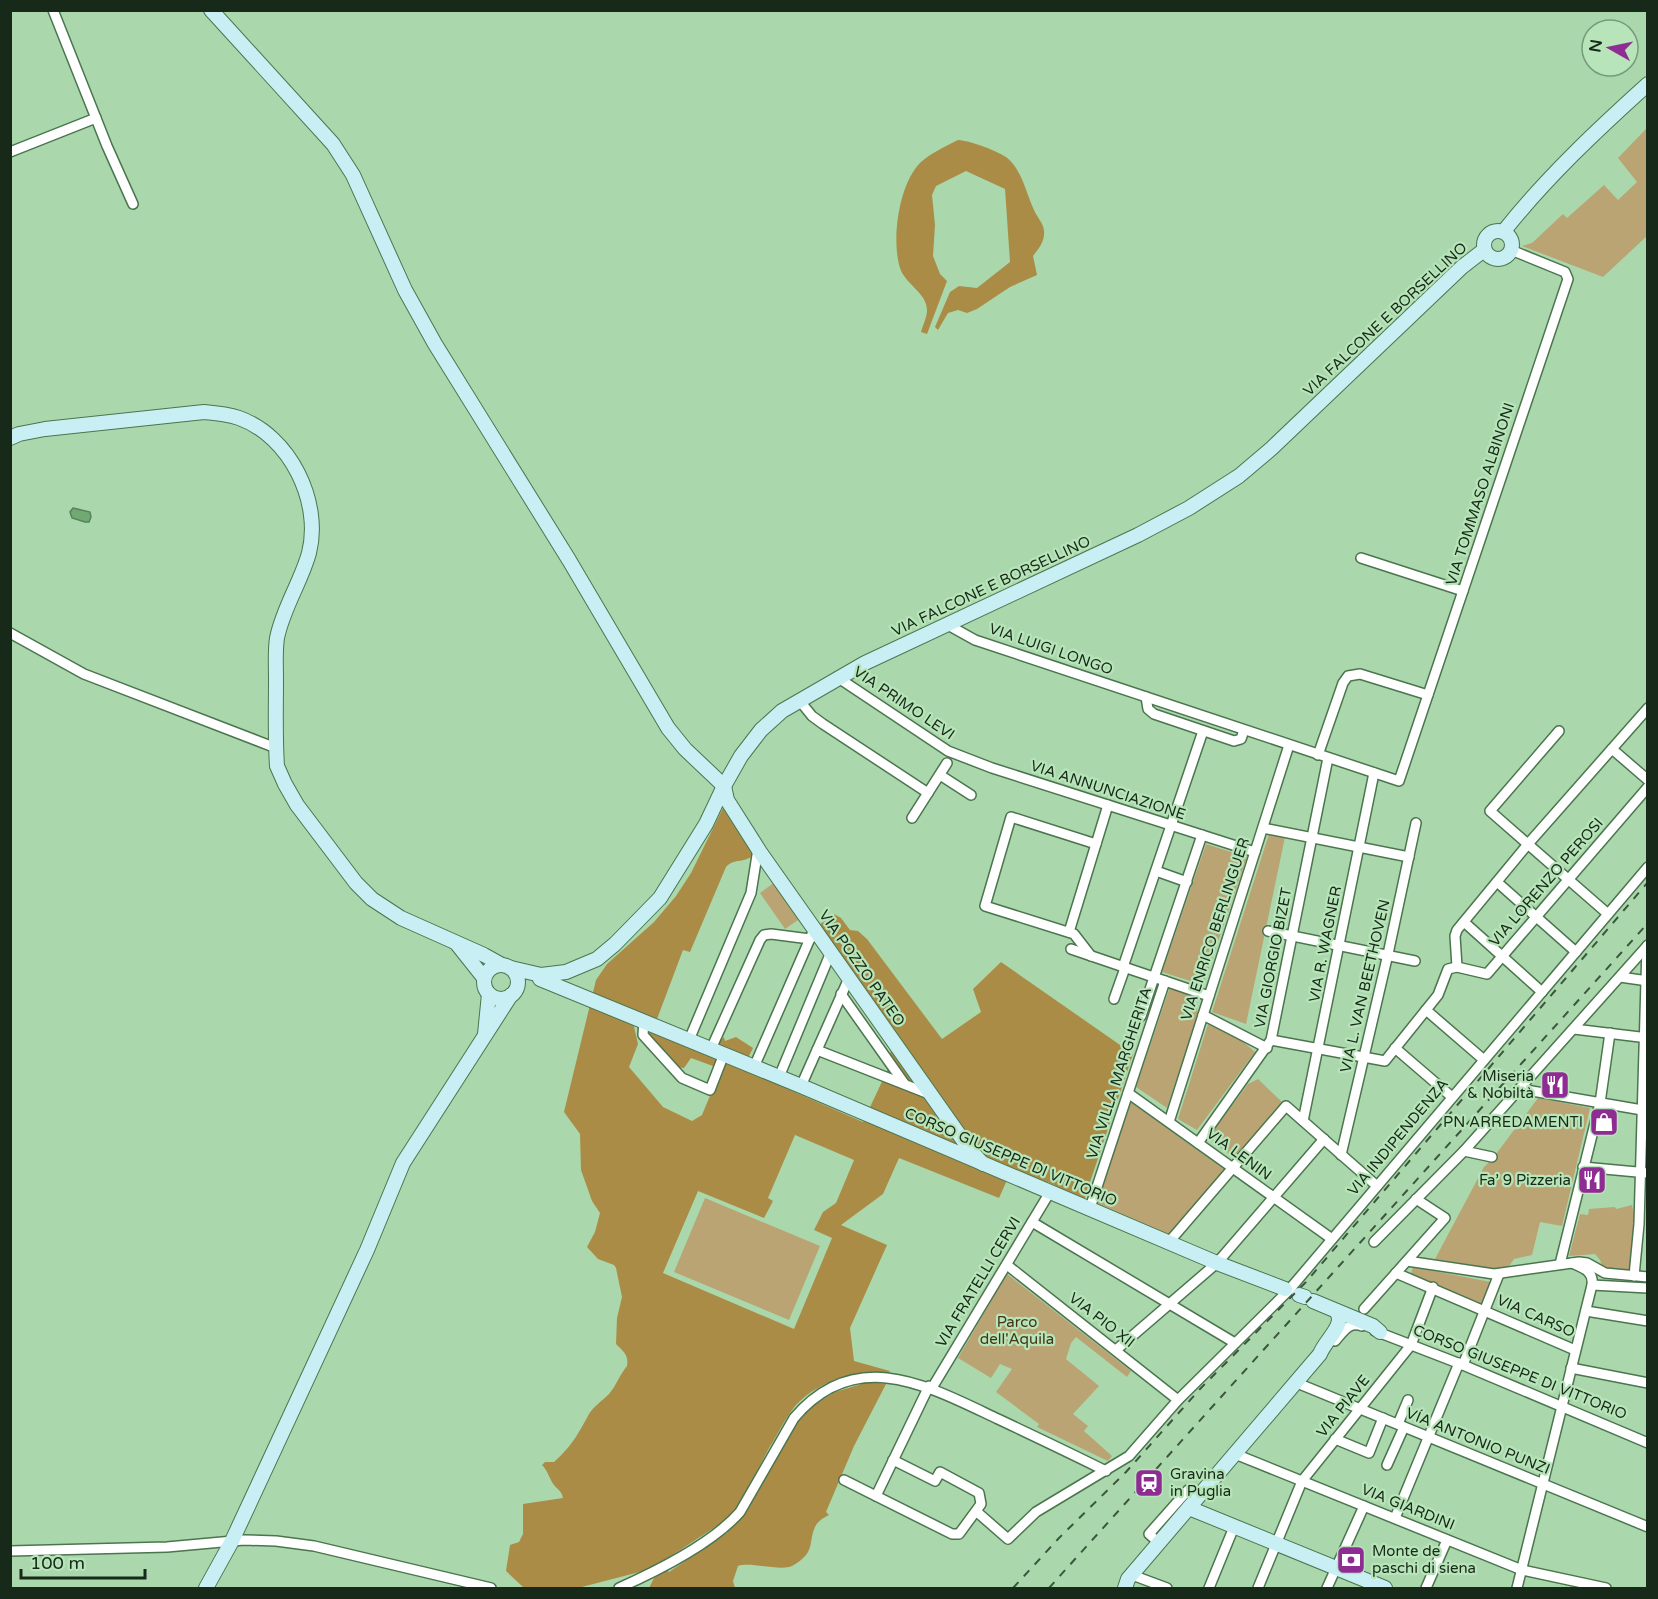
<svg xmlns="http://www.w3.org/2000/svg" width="1658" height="1599" viewBox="0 0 1658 1599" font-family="'Varela Round',sans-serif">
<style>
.green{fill:#baa473}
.forest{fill:#ab8c46;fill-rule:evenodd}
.water{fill:#71a975;stroke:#568359;stroke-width:1.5}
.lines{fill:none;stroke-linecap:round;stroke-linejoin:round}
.street-casing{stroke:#4b754e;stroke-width:12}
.secondary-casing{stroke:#4b754e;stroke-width:16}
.street{stroke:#fff;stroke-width:9}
.secondary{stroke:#c8eff4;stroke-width:14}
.rail{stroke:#3c563e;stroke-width:2;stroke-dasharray:8 8;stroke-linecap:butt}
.labels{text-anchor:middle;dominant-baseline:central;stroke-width:4.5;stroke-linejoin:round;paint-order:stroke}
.street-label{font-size:15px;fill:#172918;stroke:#b7e5b9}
.poi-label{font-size:15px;fill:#172918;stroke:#b7e5b9;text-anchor:end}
.park-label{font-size:15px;fill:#423415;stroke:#b7e5b9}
</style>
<rect width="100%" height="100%" fill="#aad8ac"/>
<!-- green -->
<g class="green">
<path d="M1647,128V236L1603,277L1522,246L1532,243L1563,214L1567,218L1604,185L1618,200L1637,182L1618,158Z"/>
<path d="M1269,834L1285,837L1246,1024L1212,1012Z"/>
<path d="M1206,844L1247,857L1203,985L1162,972Z"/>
<path d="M775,882L801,918L785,929L760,893Z"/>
<path d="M1170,987C1187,995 1195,994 1198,1014L1167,1108L1136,1087Z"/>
<path d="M1208,1024L1242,1041L1255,1052L1197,1130L1178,1119Z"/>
<path d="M1258,1079L1282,1102L1236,1157L1232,1156L1208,1138L1248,1084Z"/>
<path d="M1538,1098L1590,1108L1562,1226L1540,1222L1532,1255L1514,1259L1509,1266L1497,1269L1435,1259L1484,1167L1493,1158Z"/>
<path d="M1131,1102L1225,1170L1169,1236L1096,1205Z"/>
<path d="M705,1198L820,1246L789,1320L674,1272Z"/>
<path d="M1632,1205L1635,1220L1630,1270L1603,1268L1600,1260L1595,1254L1569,1256L1580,1214L1588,1215L1589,1209L1615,1207L1616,1209Z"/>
<path d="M1413,1267L1491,1282L1482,1304L1411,1274Z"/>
<path d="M1007,1274L1131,1371L1127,1377L1076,1337L1071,1343L1066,1359L1099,1386L1073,1414L1088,1426L1084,1431L1112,1456L1108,1461L1037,1427L1039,1424L996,1392L1012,1369L1000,1364L991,1378L958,1358Z"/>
</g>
<!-- forest -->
<g class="forest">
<path d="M958,140C971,141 995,150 1006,157C1022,169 1026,193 1034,210C1037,217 1044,224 1044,231C1045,241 1039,248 1033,256L1037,275L1010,287L977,309L967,313L958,310L948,313L938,330L935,327L950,292L959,286L977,288L1010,262L1005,189L966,171L936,186L932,195L935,225L933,256L940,274L947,281L927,334L921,332C923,325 927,317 927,310C927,293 905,284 900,268C891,239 899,183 921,162C931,153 946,146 958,140Z"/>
<path d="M723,808H725L755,853C745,865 735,857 726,867L690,952L683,950L657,1019L633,1022L638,1044L629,1067L663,1107L692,1121L702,1115L721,1069L691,1058L684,1068L675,1067L648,1036L651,1029L863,1122L887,1071L894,1034L819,925L834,914L841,918L850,930L858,931L867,939L942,1039L981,1012L973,989L1001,962L1133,1054L1084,1200L1048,1182L1046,1184L1012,1169L999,1198L899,1158L883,1194L841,1225L887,1245L850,1328L854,1361L890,1371L888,1374C857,1369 818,1381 796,1405C785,1418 778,1434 769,1448C758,1470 746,1491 734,1512L726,1520L651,1569L578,1588H524L506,1571L510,1545L519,1542L523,1534V1504L563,1498C561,1490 558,1490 554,1485C549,1478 548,1471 542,1465L545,1462H554C572,1446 578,1434 589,1414C593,1407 603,1400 609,1394C616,1386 620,1374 627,1366C629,1355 623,1351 616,1344L617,1318L622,1297L616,1268L614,1265L598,1259L587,1247L595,1232L600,1213L592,1201L581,1170L580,1134L564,1112L596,980L607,964L654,922L676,896L691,873ZM795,1135L854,1160L836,1203L823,1212L814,1230L832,1238L794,1329L663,1273L698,1191L764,1218L773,1201L768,1198Z"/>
<path d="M724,1037L725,1041L736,1037L753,1048L748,1058L717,1044Z"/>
<path d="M868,1382L886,1384L854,1446L826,1512L829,1515C823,1518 818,1521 815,1527C809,1540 814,1550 801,1560C797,1563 793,1566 789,1567C775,1570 750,1562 738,1566L733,1581L735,1588H649L654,1578L667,1570L669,1572L728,1532L727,1529L796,1423L808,1408L835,1392Z"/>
</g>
<!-- water -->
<path class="water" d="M73,508L90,512L91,517L89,522H85L72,518L70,512Z"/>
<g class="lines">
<!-- street casing -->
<g class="street-casing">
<g id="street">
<path d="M53,10L107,146L133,204"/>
<path d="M10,152L96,118"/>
<path d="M1361,558L1463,591"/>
<path d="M948,625L975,640L1399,781L1568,279L1565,272L1511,250"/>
<path d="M10,633L84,674L276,748"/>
<path d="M837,677L948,751L992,768L1255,852"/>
<path d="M1146,697L1148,709L1154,714L1234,741L1241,739L1244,730"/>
<path d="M799,700L812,716L823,724L928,793"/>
<path d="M1559,731L1490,811L1608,914"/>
<path d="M1612,749L1648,780"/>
<path d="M1318,755L1343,683L1348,676L1360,674L1428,695"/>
<path d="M940,775L971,795"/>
<path d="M912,818L947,763"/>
<path d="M1263,828L1409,857"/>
<path d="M1156,871L1187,882"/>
<path d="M1497,882L1576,952"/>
<path d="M1464,922L1542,992"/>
<path d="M1268,931L1415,961"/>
<path d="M1069,932L1108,805"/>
<path d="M1071,949L1209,996"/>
<path d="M1091,956L1074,934L985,906L1011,817L1096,844"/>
<path d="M1123,967L1203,731"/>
<path d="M1457,967L1455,936L1457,930L1528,844L1648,708"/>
<path d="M1620,977L1648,981"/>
<path d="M841,994L904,1083"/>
<path d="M1114,999L1125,968"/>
<path d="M1426,1010L1484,1060"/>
<path d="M1203,1015L1267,1048"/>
<path d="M1141,1016L1202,835"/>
<path d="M644,1021L643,1035L682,1078L710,1090L724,1054"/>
<path d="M1574,1029L1648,1038"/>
<path d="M689,1040L751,893L758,849"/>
<path d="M1271,1040L1385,1061L1438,995L1448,969L1457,967L1487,974L1648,787"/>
<path d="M1395,1048L1452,1097"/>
<path d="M711,1049L760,940L764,935L771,934L810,939"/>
<path d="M817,1050L929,1094"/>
<path d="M754,1067L812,934"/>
<path d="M779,1077L831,952"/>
<path d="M801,1086L849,978"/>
<path d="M1520,1089L1648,1111"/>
<path d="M1128,1093L1332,1239"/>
<path d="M1303,1121L1374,773"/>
<path d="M1169,1122L1289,745"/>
<path d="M1198,1143L1271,1040L1328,758"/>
<path d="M1464,1151L1492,1157"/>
<path d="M1341,1155L1388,954L1416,823"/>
<path d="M1583,1167L1648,1173"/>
<path d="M1090,1208L1165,981"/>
<path d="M1032,1222L1235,1343"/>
<path d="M1169,1242L1286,1106L1377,1186"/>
<path d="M1374,1242L1464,1151L1648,945"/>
<path d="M1407,1261L1494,1274L1579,1262L1587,1263L1605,1273L1648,1277"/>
<path d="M1560,1264L1600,1103L1610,1033"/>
<path d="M1007,1265L1178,1400"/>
<path d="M1396,1273L1575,1350"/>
<path d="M1634,1276L1639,1224L1647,946"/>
<path d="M1592,1285L1648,1288"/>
<path d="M1364,1309L1445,1218L1416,1199"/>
<path d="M1586,1311L1648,1321"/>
<path d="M1375,1331L1463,1365L1648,1443"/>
<path d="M1335,1341C1343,1332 1349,1321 1362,1326"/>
<path d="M1116,1350L1217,1263L1324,1139"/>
<path d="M1463,1365L1499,1274"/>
<path d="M1571,1368L1648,1383"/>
<path d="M1297,1383L1648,1527"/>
<path d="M932,1388L1050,1192"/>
<path d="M1398,1424L1408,1400"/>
<path d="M1335,1439L1369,1453L1383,1418"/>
<path d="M1235,1454L1522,1570L1606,1588"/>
<path d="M1387,1465L1404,1427"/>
<path d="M844,1480L952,1534H959L981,1504L979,1493L940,1472L935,1481L893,1460"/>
<path d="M876,1496L929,1386"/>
<path d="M977,1512L1008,1539L1036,1512L1129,1456L1178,1400L1289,1290L1648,867"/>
<path d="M1395,1518L1459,1363"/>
<path d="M1159,1543L1149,1534L1188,1490L1197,1498"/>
<path d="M10,1551L167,1547L244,1540L276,1541L314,1546L491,1588"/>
<path d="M1132,1575L1167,1588"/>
<path d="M619,1588C657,1571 712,1544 740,1512L794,1418C856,1345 928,1386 998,1419C1034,1436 1070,1453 1106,1471"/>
<path d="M1209,1588L1234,1527"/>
<path d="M1258,1588L1302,1481L1411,1345L1433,1287"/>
<path d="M1327,1588L1364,1506"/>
<path d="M1426,1588L1447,1540"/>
<path d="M1517,1588L1592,1285C1594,1271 1583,1268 1572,1263"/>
</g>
</g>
<!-- secondary casing -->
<g class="secondary-casing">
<g id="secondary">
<path d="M211,10L333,144L353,175L405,290L435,344L569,560L668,728L685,749L724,786L727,800L760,852L970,1150L983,1164"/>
<circle cx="1498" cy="245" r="14"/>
<path d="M1504,231C1546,178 1597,130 1648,84"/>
<path d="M10,438L19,434L45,429L204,412C216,413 227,414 239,418C290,436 322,502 309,553C301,582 283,608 277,638C275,651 276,666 276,679C276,708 275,737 277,766L285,784L297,805L356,883L372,899L401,918L484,955L502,965"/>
<path d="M457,944L484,978"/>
<circle cx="501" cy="982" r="17"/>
<path d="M511,968L541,975L566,972L597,959L615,944L660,898L706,824L724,786L741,756L761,730L782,711L865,663L1138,535L1189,508L1239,476L1272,448L1462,267L1484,250"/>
<path d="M540,979L801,1086L1217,1263L1285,1289"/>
<path d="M485,1034L489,994"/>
<path d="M1299,1295L1305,1297"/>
<path d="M1313,1301L1373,1326L1380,1332"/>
<path d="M1189,1508L1385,1588"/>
<path d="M206,1588L232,1541L367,1250L403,1163L511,995"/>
<path d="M1125,1588L1128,1579L1320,1354C1325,1340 1347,1324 1336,1311"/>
</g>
</g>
<!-- street -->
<use href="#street" class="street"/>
<!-- secondary -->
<use href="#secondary" class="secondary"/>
<!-- rail -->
<g class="rail">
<path d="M1013,1588L1059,1538L1126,1472L1200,1389L1306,1282L1648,882"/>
<path d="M1049,1588L1648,923"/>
</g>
</g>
<!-- icons -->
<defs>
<g id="restaurant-square" transform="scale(1.5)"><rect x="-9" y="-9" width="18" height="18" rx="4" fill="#8f2c94" stroke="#b7e5b9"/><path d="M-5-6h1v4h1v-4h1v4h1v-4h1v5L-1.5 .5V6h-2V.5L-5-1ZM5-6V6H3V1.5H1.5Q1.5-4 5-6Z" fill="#fff"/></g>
<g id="shop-square" transform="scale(1.5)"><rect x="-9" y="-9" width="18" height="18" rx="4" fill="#8f2c94" stroke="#b7e5b9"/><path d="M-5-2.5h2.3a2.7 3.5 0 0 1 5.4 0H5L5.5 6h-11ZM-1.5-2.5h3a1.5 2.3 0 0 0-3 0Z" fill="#fff"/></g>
<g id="station-square" transform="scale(1.5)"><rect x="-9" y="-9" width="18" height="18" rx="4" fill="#8f2c94" stroke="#b7e5b9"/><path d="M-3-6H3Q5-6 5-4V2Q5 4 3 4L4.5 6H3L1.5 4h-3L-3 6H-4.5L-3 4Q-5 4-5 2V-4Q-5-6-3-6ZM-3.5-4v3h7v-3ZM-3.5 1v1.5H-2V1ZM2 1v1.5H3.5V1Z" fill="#fff"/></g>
<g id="bank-square" transform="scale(1.5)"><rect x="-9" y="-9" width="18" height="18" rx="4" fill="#8f2c94" stroke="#b7e5b9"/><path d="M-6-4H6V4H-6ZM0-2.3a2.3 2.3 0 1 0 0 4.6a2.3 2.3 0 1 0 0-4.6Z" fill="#fff"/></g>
</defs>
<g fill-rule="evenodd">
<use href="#restaurant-square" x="1555" y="1085"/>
<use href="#shop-square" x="1604" y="1122"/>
<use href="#restaurant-square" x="1592" y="1180"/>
<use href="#station-square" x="1149" y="1483"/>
<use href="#bank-square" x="1351" y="1560"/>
</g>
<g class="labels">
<!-- street labels -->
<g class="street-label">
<text transform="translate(1385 319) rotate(-43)">VIA FALCONE E BORSELLINO</text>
<text transform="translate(1480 494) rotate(-72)">VIA TOMMASO ALBINONI</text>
<text transform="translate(991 586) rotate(-25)">VIA FALCONE E BORSELLINO</text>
<text transform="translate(1051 649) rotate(19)">VIA LUIGI LONGO</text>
<text transform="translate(904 703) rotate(34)">VIA PRIMO LEVI</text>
<text transform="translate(1108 790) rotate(18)">VIA ANNUNCIAZIONE</text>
<text transform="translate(1546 882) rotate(-49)">VIA LORENZO PEROSI</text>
<text transform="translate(1215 929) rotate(-72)">VIA ENRICO BERLINGUER</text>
<text transform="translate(1325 944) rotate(-79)">VIA R. WAGNER</text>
<text transform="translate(1273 958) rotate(-79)">VIA GIORGIO BIZET</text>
<text transform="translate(862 968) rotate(55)">VIA POZZO PATEO</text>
<text transform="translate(1365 986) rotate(-77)">VIA L. VAN BEETHOVEN</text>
<text transform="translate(1119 1073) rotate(-72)">VIA VILLA MARGHERITA</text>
<text transform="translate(1398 1137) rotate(-50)">VIA INDIPENDENZA</text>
<text transform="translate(1239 1154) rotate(36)">VIA LENIN</text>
<text transform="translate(1011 1157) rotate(23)">CORSO GIUSEPPE DI VITTORIO</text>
<text transform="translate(978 1282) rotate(-59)">VIA FRATELLI CERVI</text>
<text transform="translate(1536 1316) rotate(24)">VIA CARSO</text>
<text transform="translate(1102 1320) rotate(38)">VIA PIO XII</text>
<text transform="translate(1520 1372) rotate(22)">CORSO GIUSEPPE DI VITTORIO</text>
<text transform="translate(1343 1406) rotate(-51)">VIA PIAVE</text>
<text transform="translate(1478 1441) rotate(22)">VÍA ANTONIO PUNZI</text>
<text transform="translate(1408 1507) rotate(22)">VIA GIARDINI</text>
</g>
<!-- poi labels -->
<g class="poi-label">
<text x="1534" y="1076">Miseria<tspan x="1534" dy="17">&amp; Nobiltà</tspan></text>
<text x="1583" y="1122">PN ARREDAMENTI</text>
<text x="1571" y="1180">Fa’ 9 Pizzeria</text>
<text x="1170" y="1474" text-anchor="start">Gravina<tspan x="1170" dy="17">in Puglia</tspan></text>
<text x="1372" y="1551" text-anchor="start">Monte de<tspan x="1372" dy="17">paschi di siena</tspan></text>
</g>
<!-- park labels -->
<g class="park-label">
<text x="1017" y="1322">Parco<tspan x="1017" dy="17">dell'Aquila</tspan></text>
</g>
</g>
<!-- border -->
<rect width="1658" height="1599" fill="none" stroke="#172918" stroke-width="24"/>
<!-- north arrow -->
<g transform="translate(1610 48) rotate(279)"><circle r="28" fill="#b7e5b9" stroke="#779a79" stroke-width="1.5"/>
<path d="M0-4.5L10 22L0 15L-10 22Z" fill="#8f2c94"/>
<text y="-9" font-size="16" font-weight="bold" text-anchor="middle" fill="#172918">N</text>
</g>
<!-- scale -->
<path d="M21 1569v9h124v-9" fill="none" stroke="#172918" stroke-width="3"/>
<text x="30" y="1569" font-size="18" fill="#172918" stroke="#b7e5b9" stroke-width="4.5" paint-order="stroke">100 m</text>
</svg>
